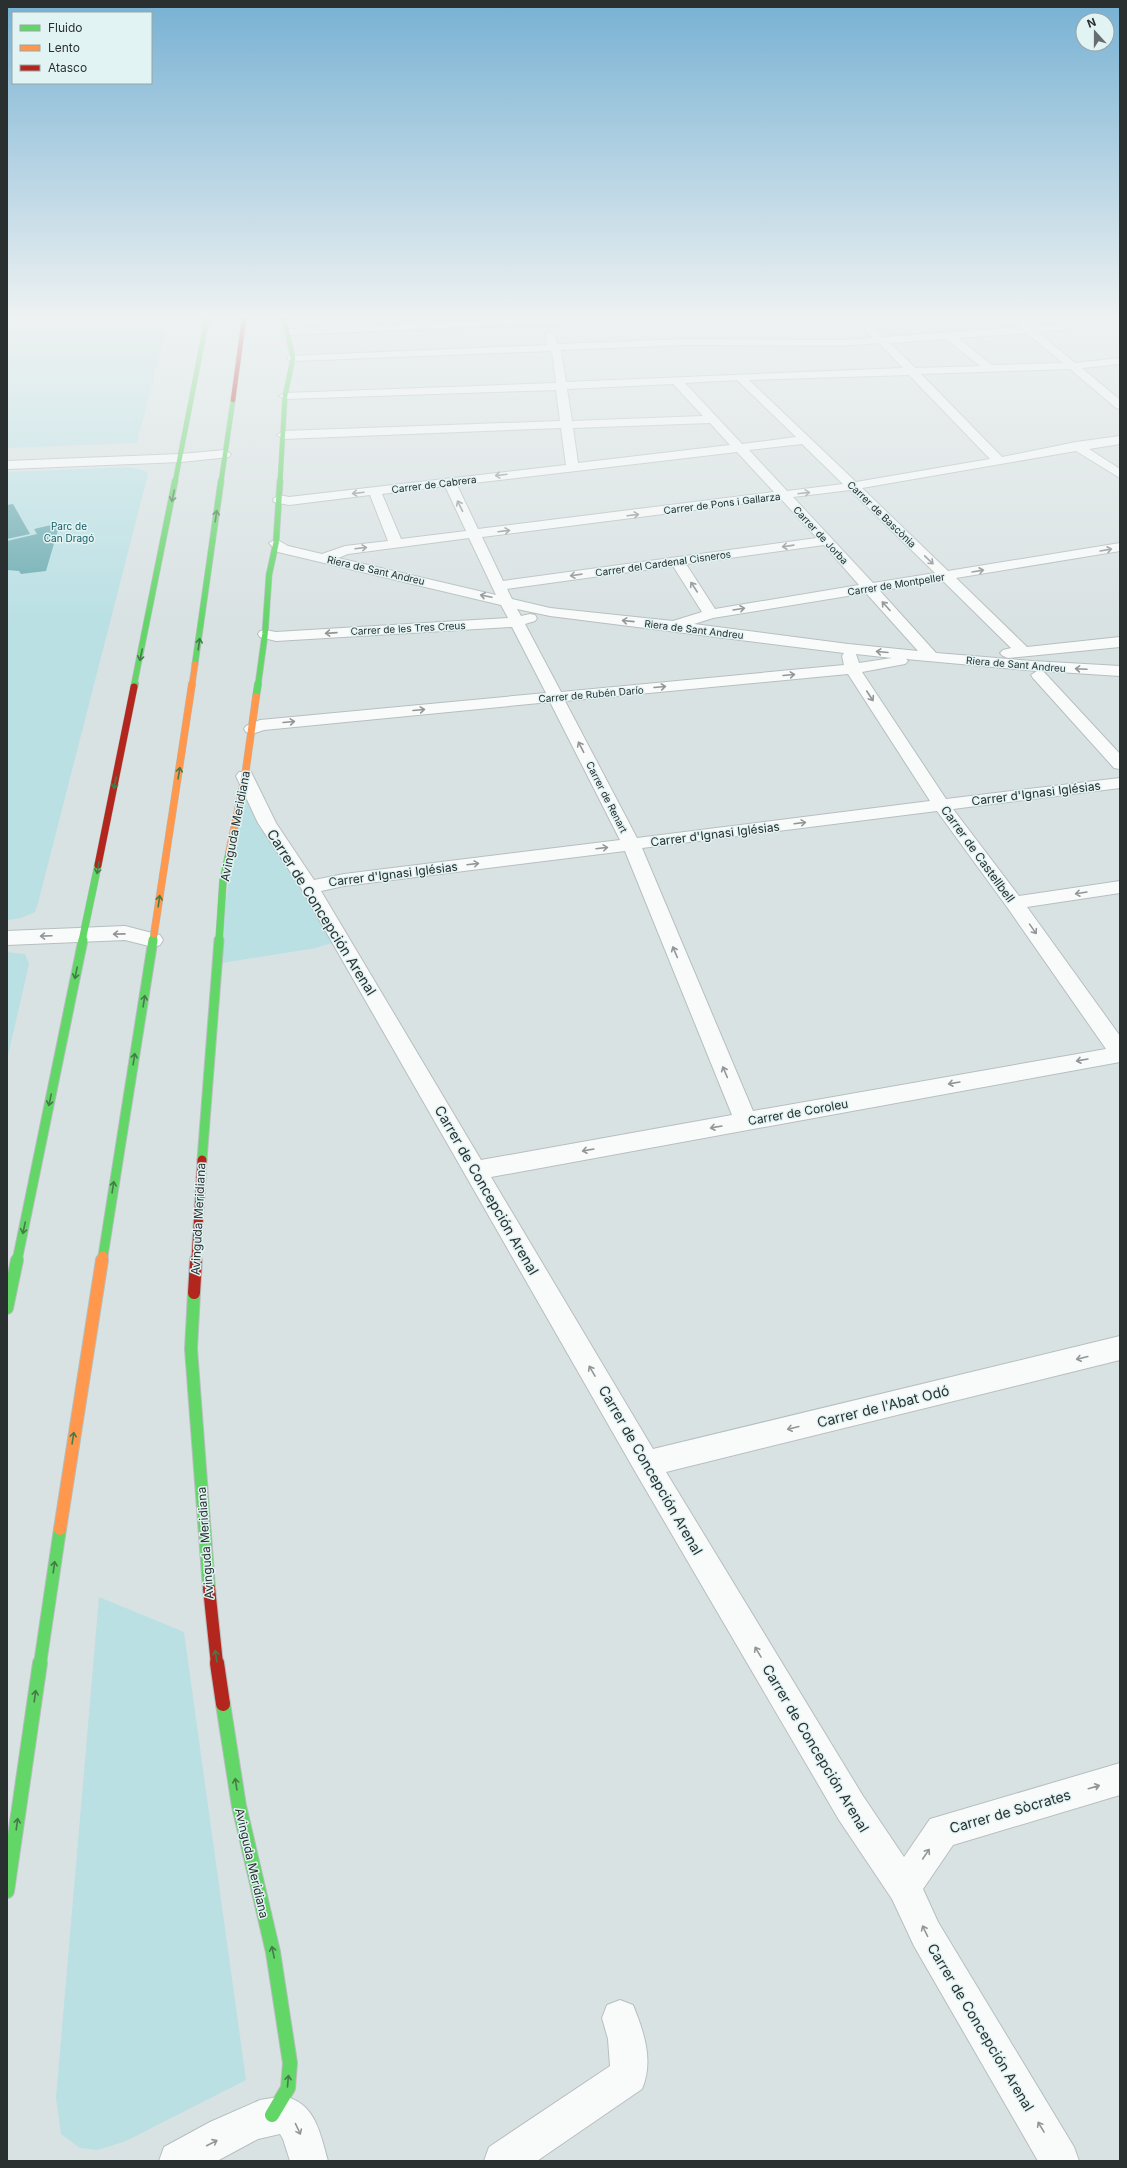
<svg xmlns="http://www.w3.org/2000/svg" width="1127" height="2168" viewBox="0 0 1127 2168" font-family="Inter,sans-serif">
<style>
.green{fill:#bae0e4}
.water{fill:#6dadb3}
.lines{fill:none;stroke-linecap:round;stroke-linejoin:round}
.street-casing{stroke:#b7bebe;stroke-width:2}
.fast-far5-casing{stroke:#b7bebe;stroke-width:5.5}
.fast-far4-casing{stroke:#b7bebe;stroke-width:7}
.fast-far3-casing{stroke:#b7bebe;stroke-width:8}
.fast-far2-casing{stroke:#b7bebe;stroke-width:11}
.fast-far1-casing{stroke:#b7bebe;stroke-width:14}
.fast-casing{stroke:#b7bebe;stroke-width:16}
.slow-far3-casing{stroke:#b7bebe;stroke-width:7}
.slow-far2-casing{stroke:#b7bebe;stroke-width:8}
.slow-far1-casing{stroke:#b7bebe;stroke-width:11}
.slow-casing{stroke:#b7bebe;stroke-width:14}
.jam-far4-casing{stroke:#b7bebe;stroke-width:5.5}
.jam-far3-casing{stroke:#b7bebe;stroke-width:8}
.jam-far2-casing{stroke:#b7bebe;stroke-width:11}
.jam-far1-casing{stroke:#b7bebe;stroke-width:14}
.jam-casing{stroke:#b7bebe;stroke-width:16}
.street{fill:#f9fbfb;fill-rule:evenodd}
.fast-far5{stroke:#63d668;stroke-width:4.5}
.fast-far4{stroke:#63d668;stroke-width:5.5}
.fast-far3{stroke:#63d668;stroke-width:7}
.fast-far2{stroke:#63d668;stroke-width:9}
.fast-far1{stroke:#63d668;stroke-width:12}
.fast{stroke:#63d668;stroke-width:14}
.slow-far3{stroke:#ff974d;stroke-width:5.5}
.slow-far2{stroke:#ff974d;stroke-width:7}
.slow-far1{stroke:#ff974d;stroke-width:9}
.slow{stroke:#ff974d;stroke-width:12}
.jam-far4{stroke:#b3261e;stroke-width:4.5}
.jam-far3{stroke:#b3261e;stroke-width:7}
.jam-far2{stroke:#b3261e;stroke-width:9}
.jam-far1{stroke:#b3261e;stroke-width:12}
.jam{stroke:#b3261e;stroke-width:14}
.oneway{stroke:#929696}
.oneway2{stroke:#447b49}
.labels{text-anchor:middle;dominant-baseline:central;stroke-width:3;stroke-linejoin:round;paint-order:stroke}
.far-street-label{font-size:10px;fill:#2a3030;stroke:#e2f3f4}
.far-park-label{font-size:10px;fill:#145d63;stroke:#e2f3f4}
.street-label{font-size:12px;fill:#2a3030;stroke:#e2f3f4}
.near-street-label{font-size:14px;fill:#2a3030;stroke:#e2f3f4}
</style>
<rect width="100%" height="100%" fill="#d9e2e3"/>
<!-- green -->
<g class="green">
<path d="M7,319H169L137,443L7,448Z"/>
<path d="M129,467L146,471L148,474L38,903L35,912L21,918L7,920V472Z"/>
<path d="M245,776L341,940L316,948L216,964Z"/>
<path d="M7,952L25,954L29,964L7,1060Z"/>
<path d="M99,1597L184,1632L246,2080L126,2141L98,2150L80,2148L61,2134L56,2098Z"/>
</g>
<!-- water -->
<g class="water">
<path d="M13,504L30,534L7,539V505Z"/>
<path d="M60,523L46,571L21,574L19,571L7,570V541L37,534L34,529Z"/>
</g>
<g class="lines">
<!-- street casing -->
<g class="street-casing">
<g id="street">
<path d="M519,319H585L580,322L288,335L283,332L288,329Z"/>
<path d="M856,319H866L884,337L1020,327L1018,324L1023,321L1032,326L1063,324L1068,327L1067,329L1038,332L1075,363L1120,358V364L1082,368L1120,400V409L1116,408L1070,369L921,374L1002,457L1076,442L1120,436V444L1089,449L1120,469V478L1076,451L862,488L948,571L1120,543V551L956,578L1027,647L1120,637V647L1008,658L1003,656L1000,653L1003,650L1011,648L942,580L880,591L936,653L1032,661L1120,666V676L1043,671L1120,754V769L1114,768L1033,678L1031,675L1037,671L906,659L908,661L905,664L862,672L946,799L1120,778V788L953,809L1019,896L1120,881V893L1027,907L1120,1036V1062L491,1177L653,1449L1120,1336V1360L666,1472L863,1796L904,1857L930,1819L1120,1763V1795L953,1845L923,1889L938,1922L1074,2147L1079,2161H1038L914,1946L892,1899L839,1820L636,1473L301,888L258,823L236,776L239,772H251L276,823L314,880L344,874L620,840L550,702L264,730L252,734L246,732L244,729L246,726L260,720L546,693L512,627L276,641L260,637L258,634L260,631L265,630L276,632L508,618L501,605L278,552L269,543L276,539L288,546L322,554L345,546L388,541L370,495L289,505L274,502L273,499L279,495L289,497L566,465L561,428L283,439L277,435L283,431L560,421L556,390L285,399L279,396L285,393L556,383L552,352L550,351L293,361L289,360L288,358L289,356L547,345L545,335L550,332L555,335L557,344L686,339L842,340L873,338ZM1027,333L1063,363L992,365L958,338ZM946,339L980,366L915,368L890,343ZM879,343L903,368L566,382L561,350L686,345L842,346ZM909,375L990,459L856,482L749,380ZM737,380L796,437L742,444L685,383ZM673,384L703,416L572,421L567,389ZM710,423L730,445L578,463L573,428ZM802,444L843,484L787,491L749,450ZM737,452L774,492L478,529L457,485ZM445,486L466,531L401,539L382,494ZM850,490L935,573L873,583L793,497ZM781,499L817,538L503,581L482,537ZM469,538L496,595L338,558L348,554ZM824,545L859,585L715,609L686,564ZM673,566L702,612L673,621L550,608L512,599L507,589ZM866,593L918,651L848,644L694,624L713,618ZM517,609L550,616L844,653L842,656L844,665L561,692L525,624L535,621L537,618L535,615L530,614L521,616ZM856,654L892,658L859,663ZM848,674L930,801L637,838L565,701ZM937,811L1007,907L1106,1049L753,1111L642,848ZM625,851L732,1115L481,1160L321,891L344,886Z"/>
<path d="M225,450L231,454L229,457L181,462L7,469V461L181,454Z"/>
<path d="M125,926L160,935L163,940L160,945L153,947L125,940L7,945V931Z"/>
<path d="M620,2000L633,2005C644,2032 654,2061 642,2089L537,2161H484L489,2147L610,2066L608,2039L602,2018L607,2005Z"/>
<path d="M284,2096C316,2104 320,2133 328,2161H290L283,2139L280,2134L258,2139L217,2161H159L164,2147L210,2122L260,2100Z"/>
</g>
</g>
<!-- fast-far5 casing -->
<g class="fast-far5-casing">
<g id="fast-far5">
<path d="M175,482L207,319"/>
<path d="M221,482L233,400"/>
<path d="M280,482L285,396L293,358L284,319"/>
</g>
</g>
<!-- fast-far4 casing -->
<g class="fast-far4-casing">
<g id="fast-far4">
<path d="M195,664L221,481"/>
<path d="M134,685L175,481"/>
<path d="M258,685L265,634L269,575L276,543L280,481"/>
</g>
</g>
<!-- fast-far3 casing -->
<g class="fast-far3-casing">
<g id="fast-far3">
<path d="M134,687L135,684"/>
<path d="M256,697L258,684"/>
<path d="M82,941L98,865"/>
<path d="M153,941L154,934"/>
<path d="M219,941L223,881L229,853"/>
</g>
</g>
<!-- fast-far2 casing -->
<g class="fast-far2-casing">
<g id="fast-far2">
<path d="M202,1160L219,940"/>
<path d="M103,1256L153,940"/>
<path d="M17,1261L83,940"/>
</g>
</g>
<!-- fast-far1 casing -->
<g class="fast-far1-casing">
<g id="fast-far1">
<path d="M194,1293L191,1349L209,1588"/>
<path d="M7,1308L17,1260"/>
<path d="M40,1664L60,1529"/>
</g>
</g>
<!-- fast casing -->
<g class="fast-casing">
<g id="fast">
<path d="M223,1704L239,1806L273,1952L290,2063L288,2088L272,2115"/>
<path d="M7,1891L40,1663"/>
</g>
</g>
<!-- slow-far3 casing -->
<g class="slow-far3-casing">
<path id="slow-far3" d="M192,685L195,664"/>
</g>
<!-- slow-far2 casing -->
<g class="slow-far2-casing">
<g id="slow-far2">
<path d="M229,853L245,776L256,697"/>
<path d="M154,934L192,684"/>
</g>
</g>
<!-- slow-far1 casing -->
<g class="slow-far1-casing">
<path id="slow-far1" d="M102,1261L103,1256"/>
</g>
<!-- slow casing -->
<g class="slow-casing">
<path id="slow" d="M60,1529L102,1260"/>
</g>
<!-- jam-far4 casing -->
<g class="jam-far4-casing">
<path id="jam-far4" d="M233,400L244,319"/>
</g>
<!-- jam-far3 casing -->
<g class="jam-far3-casing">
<path id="jam-far3" d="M98,865L134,687"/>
</g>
<!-- jam-far2 casing -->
<g class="jam-far2-casing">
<path id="jam-far2" d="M196,1261L202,1160"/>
</g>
<!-- jam-far1 casing -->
<g class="jam-far1-casing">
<g id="jam-far1">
<path d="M194,1293L196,1260"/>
<path d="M209,1588L217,1664"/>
</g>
</g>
<!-- jam casing -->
<g class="jam-casing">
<path id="jam" d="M217,1663L223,1704"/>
</g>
<!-- street -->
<use href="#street" class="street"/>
<!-- fast-far5 -->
<use href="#fast-far5" class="fast-far5"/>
<!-- fast-far4 -->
<use href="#fast-far4" class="fast-far4"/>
<!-- fast-far3 -->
<use href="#fast-far3" class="fast-far3"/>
<!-- fast-far2 -->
<use href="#fast-far2" class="fast-far2"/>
<!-- fast-far1 -->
<use href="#fast-far1" class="fast-far1"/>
<!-- fast -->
<use href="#fast" class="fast"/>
<!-- slow-far3 -->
<use href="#slow-far3" class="slow-far3"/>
<!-- slow-far2 -->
<use href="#slow-far2" class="slow-far2"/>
<!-- slow-far1 -->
<use href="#slow-far1" class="slow-far1"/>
<!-- slow -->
<use href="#slow" class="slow"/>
<!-- jam-far4 -->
<use href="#jam-far4" class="jam-far4"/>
<!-- jam-far3 -->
<use href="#jam-far3" class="jam-far3"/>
<!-- jam-far2 -->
<use href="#jam-far2" class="jam-far2"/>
<!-- jam-far1 -->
<use href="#jam-far1" class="jam-far1"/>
<!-- jam -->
<use href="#jam" class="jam"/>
</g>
<!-- one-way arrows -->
<defs><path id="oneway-shaft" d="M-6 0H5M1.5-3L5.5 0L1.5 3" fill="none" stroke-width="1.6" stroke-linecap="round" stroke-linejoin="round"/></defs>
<g class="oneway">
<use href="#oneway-shaft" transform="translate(501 475) rotate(173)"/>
<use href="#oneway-shaft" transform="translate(358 493) rotate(173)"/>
<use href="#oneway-shaft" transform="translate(804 493) rotate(-7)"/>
<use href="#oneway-shaft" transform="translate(460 506) rotate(-116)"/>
<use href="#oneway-shaft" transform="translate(633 515) rotate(-7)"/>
<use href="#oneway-shaft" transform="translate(504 531) rotate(-7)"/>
<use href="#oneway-shaft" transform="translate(788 546) rotate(172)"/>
<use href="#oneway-shaft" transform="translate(361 548) rotate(-7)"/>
<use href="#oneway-shaft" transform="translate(1106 550) rotate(-10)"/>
<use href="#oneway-shaft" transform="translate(929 560) rotate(44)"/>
<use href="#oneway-shaft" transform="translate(978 571) rotate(-10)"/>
<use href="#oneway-shaft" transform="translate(576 575) rotate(172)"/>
<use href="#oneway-shaft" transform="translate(694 587) rotate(-123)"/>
<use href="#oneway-shaft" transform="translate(486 596) rotate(-168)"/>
<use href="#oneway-shaft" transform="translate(886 606) rotate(-132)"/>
<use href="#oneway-shaft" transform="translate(739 609) rotate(-9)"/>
<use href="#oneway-shaft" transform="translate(628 621) rotate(-174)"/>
<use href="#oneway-shaft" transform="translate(331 633) rotate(176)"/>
<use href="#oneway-shaft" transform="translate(882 652) rotate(-175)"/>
<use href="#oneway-shaft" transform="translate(1081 669) rotate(-177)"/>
<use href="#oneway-shaft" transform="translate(789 675) rotate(-5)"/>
<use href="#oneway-shaft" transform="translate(660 687) rotate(-5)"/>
<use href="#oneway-shaft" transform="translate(870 696) rotate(57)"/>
<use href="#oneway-shaft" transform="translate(419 710) rotate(-5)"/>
<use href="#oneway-shaft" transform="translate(289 722) rotate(-5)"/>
<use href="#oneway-shaft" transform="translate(581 747) rotate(-117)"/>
<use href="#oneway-shaft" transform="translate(800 823) rotate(-7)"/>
<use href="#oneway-shaft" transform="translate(602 848) rotate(-7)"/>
<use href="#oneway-shaft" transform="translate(473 864) rotate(-7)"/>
<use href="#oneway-shaft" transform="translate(1081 893) rotate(171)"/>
<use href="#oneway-shaft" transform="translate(1033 929) rotate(55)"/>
<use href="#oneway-shaft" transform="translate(119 934) rotate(179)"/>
<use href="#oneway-shaft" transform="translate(46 936) rotate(178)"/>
<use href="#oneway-shaft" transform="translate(675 952) rotate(-113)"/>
<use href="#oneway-shaft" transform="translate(1082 1060) rotate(170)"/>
<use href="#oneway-shaft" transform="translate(725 1072) rotate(-113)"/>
<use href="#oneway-shaft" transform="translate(954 1083) rotate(170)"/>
<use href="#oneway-shaft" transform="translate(716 1127) rotate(170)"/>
<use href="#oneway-shaft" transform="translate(588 1150) rotate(170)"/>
<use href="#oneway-shaft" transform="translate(1082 1358) rotate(166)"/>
<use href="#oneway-shaft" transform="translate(592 1371) rotate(-120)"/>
<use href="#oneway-shaft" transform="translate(793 1428) rotate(166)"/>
<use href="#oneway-shaft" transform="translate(758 1652) rotate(-121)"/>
<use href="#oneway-shaft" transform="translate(1094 1787) rotate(-16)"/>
<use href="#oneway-shaft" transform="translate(926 1854) rotate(-56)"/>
<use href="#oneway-shaft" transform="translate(925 1931) rotate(-116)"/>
<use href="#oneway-shaft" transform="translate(1041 2127) rotate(-121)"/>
<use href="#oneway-shaft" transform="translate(298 2129) rotate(65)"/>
<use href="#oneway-shaft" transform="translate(212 2143) rotate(-27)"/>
</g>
<g class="oneway2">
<use href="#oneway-shaft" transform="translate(173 496) rotate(102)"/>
<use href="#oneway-shaft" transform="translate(216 516) rotate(-82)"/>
<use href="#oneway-shaft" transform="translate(199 644) rotate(-82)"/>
<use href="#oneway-shaft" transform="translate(141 655) rotate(102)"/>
<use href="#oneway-shaft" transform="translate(179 773) rotate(-81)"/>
<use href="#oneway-shaft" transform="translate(115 783) rotate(102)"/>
<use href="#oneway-shaft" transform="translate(98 868) rotate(100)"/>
<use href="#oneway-shaft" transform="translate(159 901) rotate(-82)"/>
<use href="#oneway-shaft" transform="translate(76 973) rotate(102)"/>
<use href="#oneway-shaft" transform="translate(144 1001) rotate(-81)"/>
<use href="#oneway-shaft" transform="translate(134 1059) rotate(-81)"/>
<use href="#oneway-shaft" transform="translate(50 1100) rotate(102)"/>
<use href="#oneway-shaft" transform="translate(113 1187) rotate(-81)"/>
<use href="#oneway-shaft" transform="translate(24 1228) rotate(102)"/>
<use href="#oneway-shaft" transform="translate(73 1438) rotate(-81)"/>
<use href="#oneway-shaft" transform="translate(54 1567) rotate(-82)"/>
<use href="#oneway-shaft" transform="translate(216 1656) rotate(-99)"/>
<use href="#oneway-shaft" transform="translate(35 1696) rotate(-82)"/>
<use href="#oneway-shaft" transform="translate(236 1784) rotate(-99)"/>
<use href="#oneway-shaft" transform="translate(17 1824) rotate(-82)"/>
<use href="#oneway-shaft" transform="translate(273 1952) rotate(-102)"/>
<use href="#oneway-shaft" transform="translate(288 2081) rotate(-85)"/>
</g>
<!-- sky -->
<linearGradient id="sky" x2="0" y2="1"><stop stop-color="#77b1d3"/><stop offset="0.51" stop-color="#eef2f2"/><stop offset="1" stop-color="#eef2f2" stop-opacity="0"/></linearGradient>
<rect width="1127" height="622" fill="url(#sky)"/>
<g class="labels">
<!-- far-street labels -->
<g class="far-street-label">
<text transform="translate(434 484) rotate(-7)">Carrer de Cabrera</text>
<text transform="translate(722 503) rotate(-7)">Carrer de Pons i Gallarza</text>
<text transform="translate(882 514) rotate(44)">Carrer de Bascònia</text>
<text transform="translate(821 535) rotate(47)">Carrer de Jorba</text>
<text transform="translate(663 563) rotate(-8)">Carrer del Cardenal Cisneros</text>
<text transform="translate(376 570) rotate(13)">Riera de Sant Andreu</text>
<text transform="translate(896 584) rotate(-9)">Carrer de Montpeller</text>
<text transform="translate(408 628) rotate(-3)">Carrer de les Tres Creus</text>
<text transform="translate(694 629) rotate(7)">Riera de Sant Andreu</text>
<text transform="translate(1016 664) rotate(5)">Riera de Sant Andreu</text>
<text transform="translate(591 694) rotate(-5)">Carrer de Rubén Darío</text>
<text transform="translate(607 797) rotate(63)">Carrer de Renart</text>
</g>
<!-- far-park labels -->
<g class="far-park-label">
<text x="69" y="526">Parc de<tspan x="69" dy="12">Can Dragó</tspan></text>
</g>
<!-- street labels -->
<g class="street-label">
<text transform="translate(1036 793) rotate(-7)">Carrer d'Ignasi Iglésias</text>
<text transform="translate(235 826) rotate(-79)">Avinguda Meridiana</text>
<text transform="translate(715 834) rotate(-7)">Carrer d'Ignasi Iglésias</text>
<text transform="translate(978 854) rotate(54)">Carrer de Castellbell</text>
<text transform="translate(393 874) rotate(-7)">Carrer d'Ignasi Iglésias</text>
<text transform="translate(798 1112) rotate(-10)">Carrer de Coroleu</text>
<text transform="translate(198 1219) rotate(-87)">Avinguda Meridiana</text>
<text transform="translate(205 1543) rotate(-94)">Avinguda Meridiana</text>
<text transform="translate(252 1863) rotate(77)">Avinguda Meridiana</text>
</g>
<!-- near-street labels -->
<g class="near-street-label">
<text transform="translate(322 912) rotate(58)">Carrer de Concepción Arenal</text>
<text transform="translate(487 1190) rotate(60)">Carrer de Concepción Arenal</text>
<text transform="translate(883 1406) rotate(-14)">Carrer de l'Abat Odó</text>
<text transform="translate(651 1470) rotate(60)">Carrer de Concepción Arenal</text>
<text transform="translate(816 1748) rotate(59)">Carrer de Concepción Arenal</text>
<text transform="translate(1010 1811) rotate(-16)">Carrer de Sòcrates</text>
<text transform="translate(981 2027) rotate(59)">Carrer de Concepción Arenal</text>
</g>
</g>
<!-- border -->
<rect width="1127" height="2168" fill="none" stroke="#2a3030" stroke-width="16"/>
<!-- legend -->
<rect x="12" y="12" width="140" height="72" fill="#e2f3f4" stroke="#98a5a6"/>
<rect x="20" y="25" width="20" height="6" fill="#63d668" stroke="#98a5a6"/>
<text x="48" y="32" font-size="12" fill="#2a3030">Fluido</text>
<rect x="20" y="45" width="20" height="6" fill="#ff974d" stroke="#98a5a6"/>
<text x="48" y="52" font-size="12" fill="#2a3030">Lento</text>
<rect x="20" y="65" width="20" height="6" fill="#b3261e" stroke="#98a5a6"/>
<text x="48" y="72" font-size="12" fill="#2a3030">Atasco</text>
<!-- north arrow -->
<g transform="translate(1095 32) rotate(339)"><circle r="19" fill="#e2f3f4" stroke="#98a5a6"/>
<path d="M0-3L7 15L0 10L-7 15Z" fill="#676e6f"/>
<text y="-6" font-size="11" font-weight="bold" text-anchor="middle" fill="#2a3030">N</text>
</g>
</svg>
